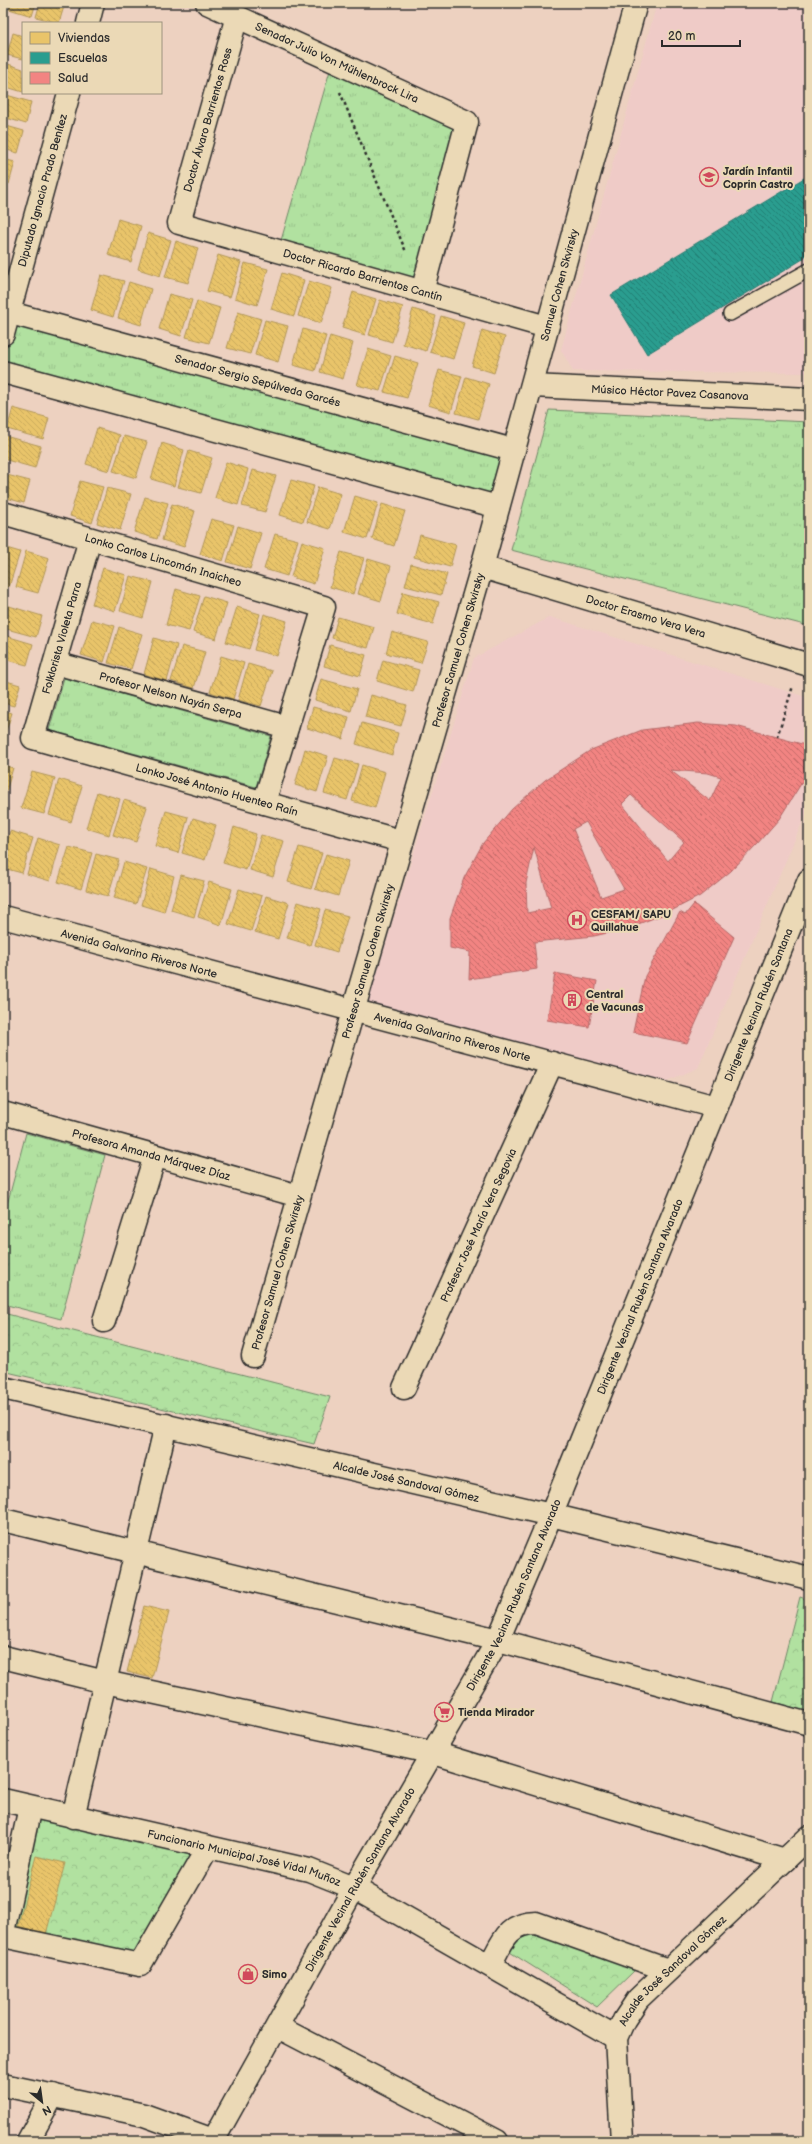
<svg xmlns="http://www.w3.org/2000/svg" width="812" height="2144" viewBox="0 0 812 2144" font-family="'Balsamiq Sans',sans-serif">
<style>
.built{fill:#efcbc7}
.grass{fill:url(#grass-tufts);stroke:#6e8666}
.park{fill:url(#park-crowns);stroke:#6e8666}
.homes{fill:url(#homes-back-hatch);stroke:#b09657}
.schools{fill:url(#schools-back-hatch);stroke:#2a7b71}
.health{fill:url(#health-back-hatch);stroke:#b66968;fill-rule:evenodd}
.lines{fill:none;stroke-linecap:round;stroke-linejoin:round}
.service-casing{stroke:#2b2b2b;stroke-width:16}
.minor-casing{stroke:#2b2b2b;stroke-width:25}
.path{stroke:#2b2b2b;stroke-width:2.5;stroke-dasharray:3 3;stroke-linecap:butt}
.service{stroke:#ebd9b6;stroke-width:13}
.minor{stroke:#ebd9b6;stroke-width:22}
.labels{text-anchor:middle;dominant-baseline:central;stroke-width:4;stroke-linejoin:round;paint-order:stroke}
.street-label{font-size:11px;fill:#2b2b2b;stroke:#ebd9b6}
.poi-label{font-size:11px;font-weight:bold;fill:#2b2b2b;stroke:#ebd9b6;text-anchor:start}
</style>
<defs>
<pattern id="grass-tufts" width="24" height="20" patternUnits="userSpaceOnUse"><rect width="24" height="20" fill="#b1e1a0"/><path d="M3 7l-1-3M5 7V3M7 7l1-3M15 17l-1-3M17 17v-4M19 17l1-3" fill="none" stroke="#98c18a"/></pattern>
<pattern id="park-crowns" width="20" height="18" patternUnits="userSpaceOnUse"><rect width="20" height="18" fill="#b1e1a0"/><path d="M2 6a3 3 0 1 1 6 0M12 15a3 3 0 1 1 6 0" fill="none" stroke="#98c18a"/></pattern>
<pattern id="homes-back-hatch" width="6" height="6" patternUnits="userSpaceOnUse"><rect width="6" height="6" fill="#e9c46a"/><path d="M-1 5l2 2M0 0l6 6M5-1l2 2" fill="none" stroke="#c8a95c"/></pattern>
<pattern id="schools-back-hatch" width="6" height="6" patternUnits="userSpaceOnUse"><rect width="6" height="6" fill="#2a9d8f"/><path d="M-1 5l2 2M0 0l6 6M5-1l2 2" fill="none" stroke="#248075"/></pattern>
<pattern id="health-back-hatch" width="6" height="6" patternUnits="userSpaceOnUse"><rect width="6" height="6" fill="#f28482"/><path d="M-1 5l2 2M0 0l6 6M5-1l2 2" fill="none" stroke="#c46c6b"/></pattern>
</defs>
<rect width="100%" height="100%" fill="#edd1c0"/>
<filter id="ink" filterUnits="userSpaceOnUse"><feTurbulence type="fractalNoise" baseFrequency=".025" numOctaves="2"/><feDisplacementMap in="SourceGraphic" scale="8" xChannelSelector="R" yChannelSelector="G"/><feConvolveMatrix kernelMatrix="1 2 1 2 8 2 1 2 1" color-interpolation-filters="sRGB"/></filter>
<g filter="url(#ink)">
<!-- built -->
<g class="built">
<path d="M657,3H809V373L573,371L561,350Z"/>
<path d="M550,617L809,698V806L698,1068L662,1083L367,1005L474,658Z"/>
</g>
<!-- grass -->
<g class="grass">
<path d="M331,67L458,126L417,283L280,244Z"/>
<path d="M3,316L504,455L492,498L3,364Z"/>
<path d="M549,410L809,422V626L511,550Z"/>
<path d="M64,678L271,736L256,787L49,730Z"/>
<path d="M26,1133L105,1155L61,1319L3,1304V1220Z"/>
</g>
<!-- park -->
<g class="park">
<path d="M3,1313L330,1397L314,1444L3,1371Z"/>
<path d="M800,1597L809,1600V1712L773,1702Z"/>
<path d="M31,1808L206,1848L140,1963L4,1935Z"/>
<path d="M530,1933L635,1970L597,2007L505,1949Z"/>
</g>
<!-- homes -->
<g class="homes">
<path d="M11,3H36L32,16L9,9Z"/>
<path d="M40,3H65L59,23L36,17Z"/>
<path d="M13,33L23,36V59L7,55Z"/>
<path d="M5,63L23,69V92L3,86Z"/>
<path d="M3,94L31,102L26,124L3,117Z"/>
<path d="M3,125L24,131L18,153L3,149Z"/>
<path d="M3,159L15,162L9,184L3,182Z"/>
<path d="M118,219L141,226L131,262L108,255Z"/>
<path d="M148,233L171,240L160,276L138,269Z"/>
<path d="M176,241L198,248L188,283L165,277Z"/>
<path d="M218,255L241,262L230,297L207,291Z"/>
<path d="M245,263L268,269L257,305L235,298Z"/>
<path d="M282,273L304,280L294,316L271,309Z"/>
<path d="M101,275L124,281L113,317L91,310Z"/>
<path d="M309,281L332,288L321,323L298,316Z"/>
<path d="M129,282L151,289L141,325L118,318Z"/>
<path d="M353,292L376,299L365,335L342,328Z"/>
<path d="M169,294L192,300L181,336L159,329Z"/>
<path d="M380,300L403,307L392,342L369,335Z"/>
<path d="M197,301L220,308L209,343L186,337Z"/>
<path d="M413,309L436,316L426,351L403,344Z"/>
<path d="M238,312L261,319L250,354L227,348Z"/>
<path d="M441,316L464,323L453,359L430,352Z"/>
<path d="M265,320L288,326L278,362L255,355Z"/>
<path d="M303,329L326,336L315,371L293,365Z"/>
<path d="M482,330L505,337L494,373L472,366Z"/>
<path d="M330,336L353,343L343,379L320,372Z"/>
<path d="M368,349L391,356L380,391L357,385Z"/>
<path d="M395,356L418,363L407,398L384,392Z"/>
<path d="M439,370L462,376L451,412L428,405Z"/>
<path d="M466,377L489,384L478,419L456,413Z"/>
<path d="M13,408L49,418L43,439L7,429Z"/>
<path d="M97,428L120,435L109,471L86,464Z"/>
<path d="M5,436L41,446L35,468L3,459Z"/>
<path d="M124,436L147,442L136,478L113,471Z"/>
<path d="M162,443L184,450L174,486L151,479Z"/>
<path d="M189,451L212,458L201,493L178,487Z"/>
<path d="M226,462L248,469L238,505L215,498Z"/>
<path d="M253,470L276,476L265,512L242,506Z"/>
<path d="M3,474L30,481L24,503L3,497Z"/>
<path d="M291,480L314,486L303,522L280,515Z"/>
<path d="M80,481L103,487L92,523L70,516Z"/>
<path d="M318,487L341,494L330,529L307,522Z"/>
<path d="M107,488L131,494L120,530L97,523Z"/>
<path d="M355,496L378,503L367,539L344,532Z"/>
<path d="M145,497L168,503L157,539L134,532Z"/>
<path d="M172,504L195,511L184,547L162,540Z"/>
<path d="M382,504L405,511L394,546L372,539Z"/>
<path d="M211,519L234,525L223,561L200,554Z"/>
<path d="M238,526L261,533L250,569L227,562Z"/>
<path d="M275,534L298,540L287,576L264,569Z"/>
<path d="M420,535L456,545L450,567L414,557Z"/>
<path d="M302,541L325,548L314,584L291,577Z"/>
<path d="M3,547L20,552L9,587L3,585Z"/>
<path d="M26,551L49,558L38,593L16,587Z"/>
<path d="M341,552L364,558L353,594L330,587Z"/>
<path d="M368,559L391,566L381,601L358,594Z"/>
<path d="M411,564L447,574L441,595L405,586Z"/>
<path d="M103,568L126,575L115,611L92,604Z"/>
<path d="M130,576L153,582L143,618L120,611Z"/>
<path d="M176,589L200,596L189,631L166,625Z"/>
<path d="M403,592L439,602L433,624L397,614Z"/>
<path d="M204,596L227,603L216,639L193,632Z"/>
<path d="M6,605L42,616L36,637L3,628V615Z"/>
<path d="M237,607L260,614L249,649L226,642Z"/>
<path d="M264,614L287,621L277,656L254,650Z"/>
<path d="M338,617L374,627L368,648L332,638Z"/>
<path d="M92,620L115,626L104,662L81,655Z"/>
<path d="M119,627L142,634L131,669L108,663Z"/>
<path d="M392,632L428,642L421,663L386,653Z"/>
<path d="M3,635L33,644L27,665L3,659Z"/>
<path d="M154,638L177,645L167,681L144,674Z"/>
<path d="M330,645L366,655L360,676L324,666Z"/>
<path d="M182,646L205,652L194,688L171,681Z"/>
<path d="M221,656L244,663L233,699L210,692Z"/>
<path d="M383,660L419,670L413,692L377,681Z"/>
<path d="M248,664L272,671L261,706L238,700Z"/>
<path d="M321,679L357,689L351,711L315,700Z"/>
<path d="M3,680L20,685L14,706L3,703Z"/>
<path d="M371,695L407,705L401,726L365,717Z"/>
<path d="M313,707L349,717L343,739L307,728Z"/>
<path d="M3,710L12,713L5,734H3Z"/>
<path d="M362,723L398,733L392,755L356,744Z"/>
<path d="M305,749L328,756L317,792L295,785Z"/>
<path d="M335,758L358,764L347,800L324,793Z"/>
<path d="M3,765L13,768L3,802Z"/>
<path d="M362,765L385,772L375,808L352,801Z"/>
<path d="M32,772L55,778L44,814L21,808Z"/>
<path d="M59,779L82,786L71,822L49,815Z"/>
<path d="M97,792L120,799L109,835L86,828Z"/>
<path d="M124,800L147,807L136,842L113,835Z"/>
<path d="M166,811L188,817L178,853L155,846Z"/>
<path d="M193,818L216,825L205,860L182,853Z"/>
<path d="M234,827L256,834L246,870L223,863Z"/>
<path d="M10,831L33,838L22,873L3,868V855Z"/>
<path d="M261,835L284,841L273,877L250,870Z"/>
<path d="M38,838L60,845L50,881L27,874Z"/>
<path d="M69,847L92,853L81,889L58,882Z"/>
<path d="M299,847L322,853L311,889L288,882Z"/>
<path d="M96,854L119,860L108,896L86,890Z"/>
<path d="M326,854L349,861L338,896L315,889Z"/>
<path d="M124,862L147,869L136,904L114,898Z"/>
<path d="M151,869L174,876L164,912L141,905Z"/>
<path d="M181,875L204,881L194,917L171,910Z"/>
<path d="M209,882L232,889L221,925L198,917Z"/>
<path d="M239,889L262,896L251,931L228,924Z"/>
<path d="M266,896L289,903L278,939L255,932Z"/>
<path d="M298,902L321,909L310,945L287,938Z"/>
<path d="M325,910L348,916L337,952L315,945Z"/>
<path d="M144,1606L169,1612L152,1678L127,1672Z"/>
<path d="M36,1856L65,1863L46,1934L18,1926Z"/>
</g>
<!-- schools -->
<path class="schools" d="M809,175V251L803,259L647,354L611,295Z"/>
<!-- health -->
<g class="health">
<path d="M698,723L736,726L809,746V771L779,819L757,844L731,871L700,896L667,913L625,929L594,936L534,942L537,969L469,979L470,952L450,948V918L464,878L483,843L512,809L545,780L591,750L642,730ZM670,770L708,773L721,777L710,801ZM631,795L684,842L668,861L622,804ZM586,822L624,889L601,897L573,829ZM534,847L551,908L527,913L526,883Z"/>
<path d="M694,904L734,937L687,1043L633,1032L645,976L680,912L685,915Z"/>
<path d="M555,973L597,981L589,1027L547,1020Z"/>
</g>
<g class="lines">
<!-- service casing -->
<g class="service-casing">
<path id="service" d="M730,314L809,270"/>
</g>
<!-- minor casing -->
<g class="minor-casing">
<g id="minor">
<path id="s1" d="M207,3L467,122L422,292"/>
<path id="s2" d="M237,16L179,223L547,327"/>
<path d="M88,23L93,3"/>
<path id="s3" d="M3,311L513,450"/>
<path id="s4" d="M3,334L69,93"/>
<path d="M3,372L498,507"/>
<path id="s5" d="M532,386L809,399"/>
<path id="s6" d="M3,513L324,607L264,803"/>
<path id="s7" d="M90,539L33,738L401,841"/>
<path id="s8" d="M482,567L809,665"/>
<path id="s9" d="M55,663L287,727"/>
<path id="s10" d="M3,917L716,1107"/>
<path id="s11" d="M3,1113L299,1196"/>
<path d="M104,1321L155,1156"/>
<path id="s12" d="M253,1356L482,567L636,3"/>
<path id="s13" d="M3,1388L551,1515L809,1578"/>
<path id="s14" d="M404,1388L552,1063"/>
<path d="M3,1520L498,1640L809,1724"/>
<path d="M3,1657L105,1682L434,1753L785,1860"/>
<path id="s15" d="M3,1800L309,1870L354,1888L616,2038"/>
<path d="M73,1817L166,1425"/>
<path d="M3,1932L30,1807"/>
<path d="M3,1936L140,1965L208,1847"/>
<path d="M490,1965C502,1943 507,1923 536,1923L668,1970"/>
<path d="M278,2027L497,2141"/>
<path d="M3,2085L144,2115L216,2141"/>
<path d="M28,2141L53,2095"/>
<path id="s16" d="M213,2141L354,1888L498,1640L551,1515L809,880"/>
<path id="s17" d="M622,2141L616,2038L624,2020L638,1999L809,1837"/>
</g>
</g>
<!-- path -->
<g class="path">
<path d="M340,92L406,252"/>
<path d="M777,737L793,686"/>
</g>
<!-- service -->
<use href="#service" class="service"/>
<!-- minor -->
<use href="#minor" class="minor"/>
</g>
</g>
<!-- icons -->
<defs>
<g id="school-ring" transform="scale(1)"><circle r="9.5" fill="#ebd9b6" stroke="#d1495b" stroke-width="1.5"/><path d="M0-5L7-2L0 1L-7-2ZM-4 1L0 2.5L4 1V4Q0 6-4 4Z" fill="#d1495b"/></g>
<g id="hospital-ring" transform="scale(1)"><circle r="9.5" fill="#ebd9b6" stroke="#d1495b" stroke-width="1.5"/><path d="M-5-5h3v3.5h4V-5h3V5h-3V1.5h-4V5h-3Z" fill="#d1495b"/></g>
<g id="building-ring" transform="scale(1)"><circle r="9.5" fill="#ebd9b6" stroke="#d1495b" stroke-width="1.5"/><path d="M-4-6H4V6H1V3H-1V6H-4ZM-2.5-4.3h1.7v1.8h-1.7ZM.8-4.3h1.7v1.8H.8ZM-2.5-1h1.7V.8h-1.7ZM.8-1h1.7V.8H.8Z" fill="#d1495b"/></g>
<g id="supermarket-ring" transform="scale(1)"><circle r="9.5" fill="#ebd9b6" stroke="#d1495b" stroke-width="1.5"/><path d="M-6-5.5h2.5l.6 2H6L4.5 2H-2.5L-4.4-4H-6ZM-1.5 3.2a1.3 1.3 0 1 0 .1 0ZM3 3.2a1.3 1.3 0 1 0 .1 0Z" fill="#d1495b"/></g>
<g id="shop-ring" transform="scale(1)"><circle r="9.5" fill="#ebd9b6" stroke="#d1495b" stroke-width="1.5"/><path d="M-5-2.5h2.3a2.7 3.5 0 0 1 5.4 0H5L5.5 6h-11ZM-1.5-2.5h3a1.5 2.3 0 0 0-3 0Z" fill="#d1495b"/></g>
</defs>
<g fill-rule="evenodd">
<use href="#school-ring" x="709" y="177"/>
<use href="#hospital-ring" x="577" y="920"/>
<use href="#building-ring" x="572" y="1000"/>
<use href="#supermarket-ring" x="444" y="1712"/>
<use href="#shop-ring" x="248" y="1974"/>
</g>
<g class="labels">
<!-- street labels -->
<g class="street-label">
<text stroke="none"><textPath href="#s1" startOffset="143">Senador Julio Von Mühlenbrock Lira</textPath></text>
<text transform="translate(208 120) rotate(-74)">Doctor Álvaro Barrientos Ross</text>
<text stroke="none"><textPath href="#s4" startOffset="149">Diputado Ignacio Prado Benítez</textPath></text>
<text stroke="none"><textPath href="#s2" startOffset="406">Doctor Ricardo Barrientos Cantín</textPath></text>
<text stroke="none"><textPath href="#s12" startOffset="1114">Samuel Cohen Skvirsky</textPath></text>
<text stroke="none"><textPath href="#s3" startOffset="264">Senador Sergio Sepúlveda Garcés</textPath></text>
<text stroke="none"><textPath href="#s5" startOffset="138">Músico Héctor Pavez Casanova</textPath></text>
<text stroke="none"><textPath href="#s6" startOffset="167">Lonko Carlos Lincomán Inaicheo</textPath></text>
<text stroke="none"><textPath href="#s8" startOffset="171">Doctor Erasmo Vera Vera</textPath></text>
<text transform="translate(62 638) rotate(-74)">Folklorista Violeta Parra</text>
<text stroke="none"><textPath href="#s12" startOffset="735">Profesor Samuel Cohen Skvirsky</textPath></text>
<text stroke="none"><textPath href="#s9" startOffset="120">Profesor Nelson Nayán Serpa</textPath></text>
<text stroke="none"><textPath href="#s7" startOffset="398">Lonko José Antonio Huenteo Raín</textPath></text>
<text stroke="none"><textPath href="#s10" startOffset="141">Avenida Galvarino Riveros Norte</textPath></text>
<text stroke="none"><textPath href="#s12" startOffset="411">Profesor Samuel Cohen Skvirsky</textPath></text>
<text stroke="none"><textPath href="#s16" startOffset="1263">Dirigente Vecinal Rubén Santana</textPath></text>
<text stroke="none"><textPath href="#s10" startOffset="465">Avenida Galvarino Riveros Norte</textPath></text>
<text stroke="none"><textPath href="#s11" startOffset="154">Profesora Amanda Márquez Díaz</textPath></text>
<text stroke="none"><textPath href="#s14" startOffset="179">Profesor José María Vera Segovia</textPath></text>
<text stroke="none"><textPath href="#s12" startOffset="87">Profesor Samuel Cohen Skvirsky</textPath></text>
<text stroke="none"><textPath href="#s16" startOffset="948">Dirigente Vecinal Rubén Santana Alvarado</textPath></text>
<text stroke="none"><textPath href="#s13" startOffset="414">Alcalde José Sandoval Gómez</textPath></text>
<text stroke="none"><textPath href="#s16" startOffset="624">Dirigente Vecinal Rubén Santana Alvarado</textPath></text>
<text stroke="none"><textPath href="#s15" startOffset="248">Funcionario Municipal José Vidal Muñoz</textPath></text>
<text stroke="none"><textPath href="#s16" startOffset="300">Dirigente Vecinal Rubén Santana Alvarado</textPath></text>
<text stroke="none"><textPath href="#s17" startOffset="192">Alcalde José Sandoval Gómez</textPath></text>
</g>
<!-- poi labels -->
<g class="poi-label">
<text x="723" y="171">Jardín Infantil<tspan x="723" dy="13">Coprin Castro</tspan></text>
<text x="591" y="914">CESFAM/ SAPU<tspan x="591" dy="13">Quillahue</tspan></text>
<text x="586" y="994">Central<tspan x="586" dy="13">de Vacunas</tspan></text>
<text x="458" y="1712">Tienda Mirador</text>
<text x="262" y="1974">Simo</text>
</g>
</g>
<!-- margin -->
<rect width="812" height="2144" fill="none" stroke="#ebd9b6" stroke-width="16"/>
<rect x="8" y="8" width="796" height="2128" fill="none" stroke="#2b2b2b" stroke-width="1.5" filter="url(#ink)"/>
<!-- legend -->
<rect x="22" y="22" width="140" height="72" fill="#ebd9b6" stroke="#9e937e"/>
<rect x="30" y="32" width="20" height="12" fill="#e9c46a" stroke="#9e937e"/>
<text x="58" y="42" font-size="12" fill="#2b2b2b">Viviendas</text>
<rect x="30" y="52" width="20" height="12" fill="#2a9d8f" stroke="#9e937e"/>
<text x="58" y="62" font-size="12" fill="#2b2b2b">Escuelas</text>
<rect x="30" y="72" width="20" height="12" fill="#f28482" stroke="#9e937e"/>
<text x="58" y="82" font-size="12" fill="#2b2b2b">Salud</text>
<!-- north arrow -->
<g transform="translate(42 2102) rotate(151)" stroke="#ebd9b6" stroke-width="3" paint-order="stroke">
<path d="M0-3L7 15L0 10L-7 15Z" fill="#2b2b2b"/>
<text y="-6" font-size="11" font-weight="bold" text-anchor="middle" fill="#2b2b2b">N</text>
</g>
<!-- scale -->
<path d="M662 40v6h78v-6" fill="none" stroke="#2b2b2b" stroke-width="2"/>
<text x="668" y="40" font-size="12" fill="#2b2b2b" stroke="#ebd9b6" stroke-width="3" paint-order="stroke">20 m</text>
</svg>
